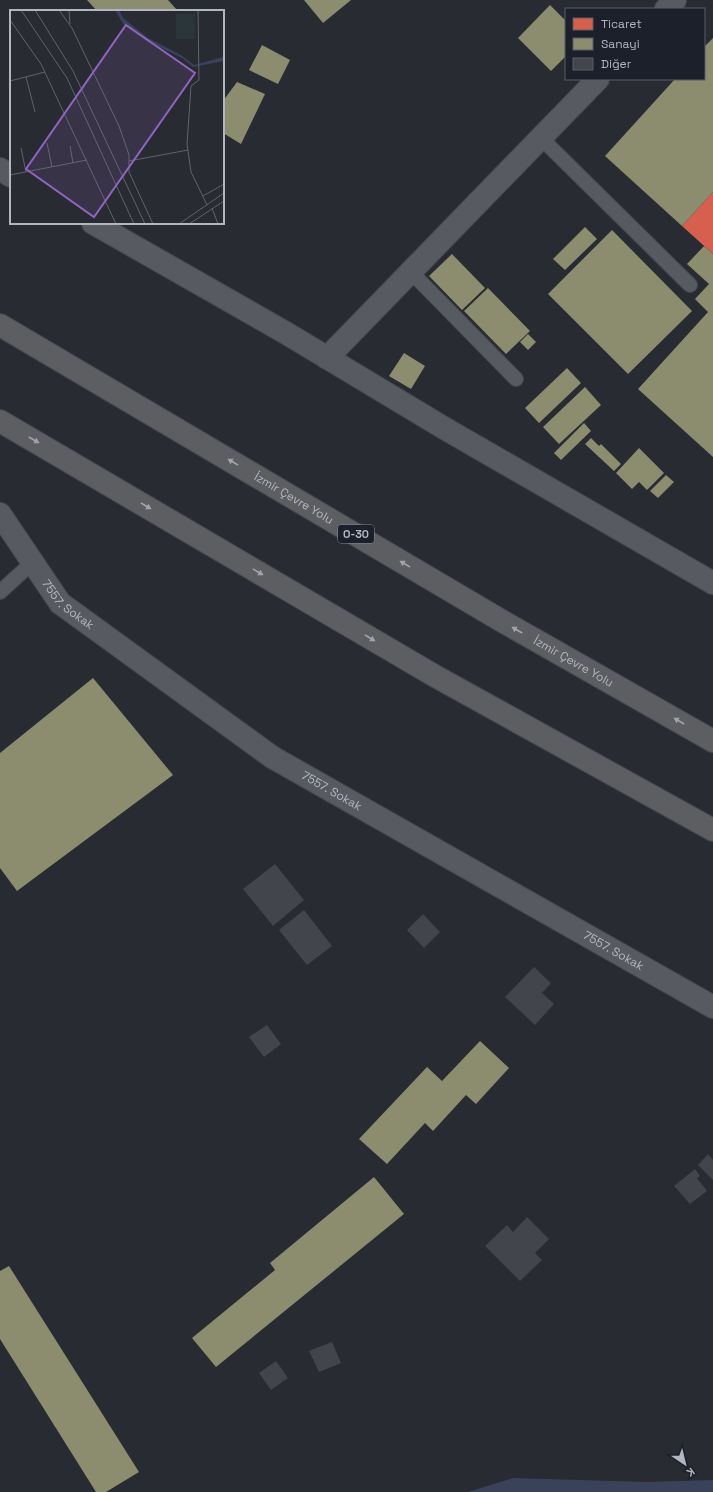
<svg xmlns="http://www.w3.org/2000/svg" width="713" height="1492" viewBox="0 0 713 1492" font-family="'Space Grotesk',sans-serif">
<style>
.water{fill:#394259}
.shops{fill:#d6604d}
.industry{fill:#8c8c6e}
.building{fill:#43454c}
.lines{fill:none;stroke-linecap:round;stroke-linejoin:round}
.lane-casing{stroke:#46474d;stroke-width:16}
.street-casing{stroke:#46474d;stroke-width:24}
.highway-casing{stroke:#44464d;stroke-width:24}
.lane{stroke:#575a61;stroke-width:14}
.street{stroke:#575a61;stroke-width:22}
.highway{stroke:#5c5e61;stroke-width:22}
.oneway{fill:#a1a4af}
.labels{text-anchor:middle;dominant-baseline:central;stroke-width:4;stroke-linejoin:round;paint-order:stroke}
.shield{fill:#1c202b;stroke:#858995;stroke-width:1}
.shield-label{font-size:11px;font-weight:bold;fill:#b2b6c3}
.street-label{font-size:12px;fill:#b2b6c3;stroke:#1c202b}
.inset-road{fill:none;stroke:#5f636c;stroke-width:1}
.view{fill:#9163c1;fill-opacity:0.15;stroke:#9163c1;stroke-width:2}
.inset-edge{fill:none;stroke:#b2b6c3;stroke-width:2}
</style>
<rect width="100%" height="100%" fill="#282b32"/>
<!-- water -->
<path class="water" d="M513,1478L647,1482L713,1480V1492H468Z"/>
<!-- shops -->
<path class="shops" d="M713,192V254L682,226Z"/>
<!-- industry -->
<g class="industry">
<path d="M87,0H168L178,11H97Z"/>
<path d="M304,0H351L323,23Z"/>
<path d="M550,5L566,21V56L551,71L518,38Z"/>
<path d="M713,38V192L682,226L605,156L675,79H704V47Z"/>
<path d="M262,45L290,60L278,84L249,70Z"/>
<path d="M237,82L265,94L241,144L223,133V101Z"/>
<path d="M585,227L597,239L565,270L553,259Z"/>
<path d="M612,230L692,311L628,374L548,294Z"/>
<path d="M704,246L713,254V457L638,389L708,312L695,299L709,284L687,264Z"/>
<path d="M452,254L485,288L462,310L429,276Z"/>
<path d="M488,288L530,331L506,354L464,311Z"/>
<path d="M528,334L536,342L528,350L520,342Z"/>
<path d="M404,353L425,366L411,389L389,376Z"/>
<path d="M567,368L581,383L539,423L525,408Z"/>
<path d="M585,387L601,405L559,444L543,427Z"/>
<path d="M584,423L591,431L561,460L554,453Z"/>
<path d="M591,438L599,446L601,444L621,464L614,471L585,444Z"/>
<path d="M639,448L664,473L647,490L639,482L632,489L616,473Z"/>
<path d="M666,475L674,482L658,498L650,491Z"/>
<path d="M93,678L173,775L17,891L0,868V753Z"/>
<path d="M480,1041L509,1068L476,1104L466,1095L433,1131L425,1123L387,1164L359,1139L427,1067L442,1081Z"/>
<path d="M374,1177L404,1214L216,1367L192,1338L275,1270L270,1263Z"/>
<path d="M9,1266L139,1472L106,1492H96L0,1339V1271Z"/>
</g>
<!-- building -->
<g class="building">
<path d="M275,864L304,900L273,926L243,889Z"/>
<path d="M304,910L332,946L307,965L279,930Z"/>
<path d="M423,914L440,932L424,948L407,930Z"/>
<path d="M534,967L551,983L542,993L554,1004L535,1025L505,997Z"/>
<path d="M267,1025L281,1044L264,1057L249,1037Z"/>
<path d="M708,1154L713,1160V1180L698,1165Z"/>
<path d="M695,1169L700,1176L697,1178L707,1191L690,1204L674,1186Z"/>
<path d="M527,1217L549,1239L535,1253L542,1260L520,1281L485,1246L507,1225L513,1232Z"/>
<path d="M332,1342L341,1363L319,1372L309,1351Z"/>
<path d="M276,1361L288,1378L271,1390L259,1373Z"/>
</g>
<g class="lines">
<!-- lane casing -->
<g class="lane-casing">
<g id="lane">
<path d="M541,138L690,285"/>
<path d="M411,272L516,379"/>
<path d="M0,592L33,562"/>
</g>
</g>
<!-- street casing -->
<g class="street-casing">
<g id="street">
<path d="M666,9L675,0"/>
<path d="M0,169L11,176"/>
<path d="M93,223L286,333L444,428L713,583"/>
<path d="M327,358L598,79"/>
<path id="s1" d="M0,514L60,603L272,757L713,1007"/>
</g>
</g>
<!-- highway casing -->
<g class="highway-casing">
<g id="highway">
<path id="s2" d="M0,325L502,621L713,741"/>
<path d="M0,421L435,676L713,830"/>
</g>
</g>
<!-- lane -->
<use href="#lane" class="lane"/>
<!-- street -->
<use href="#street" class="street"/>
<!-- highway -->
<use href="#highway" class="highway"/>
</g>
<!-- one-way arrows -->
<defs><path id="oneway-solid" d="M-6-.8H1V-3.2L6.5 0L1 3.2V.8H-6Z"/></defs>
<g class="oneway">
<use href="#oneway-solid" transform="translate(34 440) rotate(30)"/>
<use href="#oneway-solid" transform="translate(233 462) rotate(-149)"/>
<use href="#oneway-solid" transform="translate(146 506) rotate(31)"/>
<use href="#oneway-solid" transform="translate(405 564) rotate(-149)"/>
<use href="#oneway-solid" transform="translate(258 572) rotate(31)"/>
<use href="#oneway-solid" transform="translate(517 630) rotate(-150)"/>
<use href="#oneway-solid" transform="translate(370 638) rotate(31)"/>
<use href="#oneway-solid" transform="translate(679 721) rotate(-150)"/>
</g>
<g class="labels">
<!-- shield labels -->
<rect class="shield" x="338" y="525" width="36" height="18" rx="3"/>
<g class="shield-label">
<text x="356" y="534">O-30</text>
</g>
<!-- street labels -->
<g class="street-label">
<text stroke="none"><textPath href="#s2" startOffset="341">İzmir Çevre Yolu</textPath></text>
<text stroke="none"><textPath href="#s1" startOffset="114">7557. Sokak</textPath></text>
<text stroke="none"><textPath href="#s2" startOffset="665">İzmir Çevre Yolu</textPath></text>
<text stroke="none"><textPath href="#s1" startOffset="438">7557. Sokak</textPath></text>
<text stroke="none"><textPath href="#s1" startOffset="762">7557. Sokak</textPath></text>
</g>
</g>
<!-- overview -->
<g transform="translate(10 10)">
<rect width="214" height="214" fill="#282b32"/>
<path d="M166,4H185V29H166Z" fill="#2a363a"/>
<path d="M105,0H109L113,8L138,28L171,45L184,55L213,47L214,51L183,57L172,48L135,30L114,15Z" fill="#394259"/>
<path class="inset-road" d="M11,0L57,68L124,214M25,0L63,61L135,214M49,0L62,18L109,116L119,145V162L143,214M59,0L60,14M188,0L189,70L181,76L177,134L181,162L197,195M0,10L31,54L106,214M16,67L25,102M0,71L35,62M37,133L42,157M60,136L63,153M11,138L16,162M119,151L178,140M0,165L77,150M193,186L214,174M202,198L208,214M169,214L214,183M179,214L214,191"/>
<path class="view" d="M116,15L185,63L84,207L16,159Z"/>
<rect width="214" height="214" class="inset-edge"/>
</g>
<!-- legend -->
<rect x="565" y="8" width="140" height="72" fill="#1c202b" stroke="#585c68"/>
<rect x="573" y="18" width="20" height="12" fill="#d6604d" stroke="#585c68"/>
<text x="601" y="28" font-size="12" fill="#b2b6c3">Ticaret</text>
<rect x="573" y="38" width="20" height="12" fill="#8c8c6e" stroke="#585c68"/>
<text x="601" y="48" font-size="12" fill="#b2b6c3">Sanayi</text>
<rect x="573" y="58" width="20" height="12" fill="#43454c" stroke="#585c68"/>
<text x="601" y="68" font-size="12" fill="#b2b6c3">Diğer</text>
<!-- north arrow -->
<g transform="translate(685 1464) rotate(145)" stroke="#1c202b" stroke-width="3" paint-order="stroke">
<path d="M0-3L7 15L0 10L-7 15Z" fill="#b2b6c3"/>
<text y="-6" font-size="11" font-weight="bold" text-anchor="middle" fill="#b2b6c3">K</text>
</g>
</svg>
